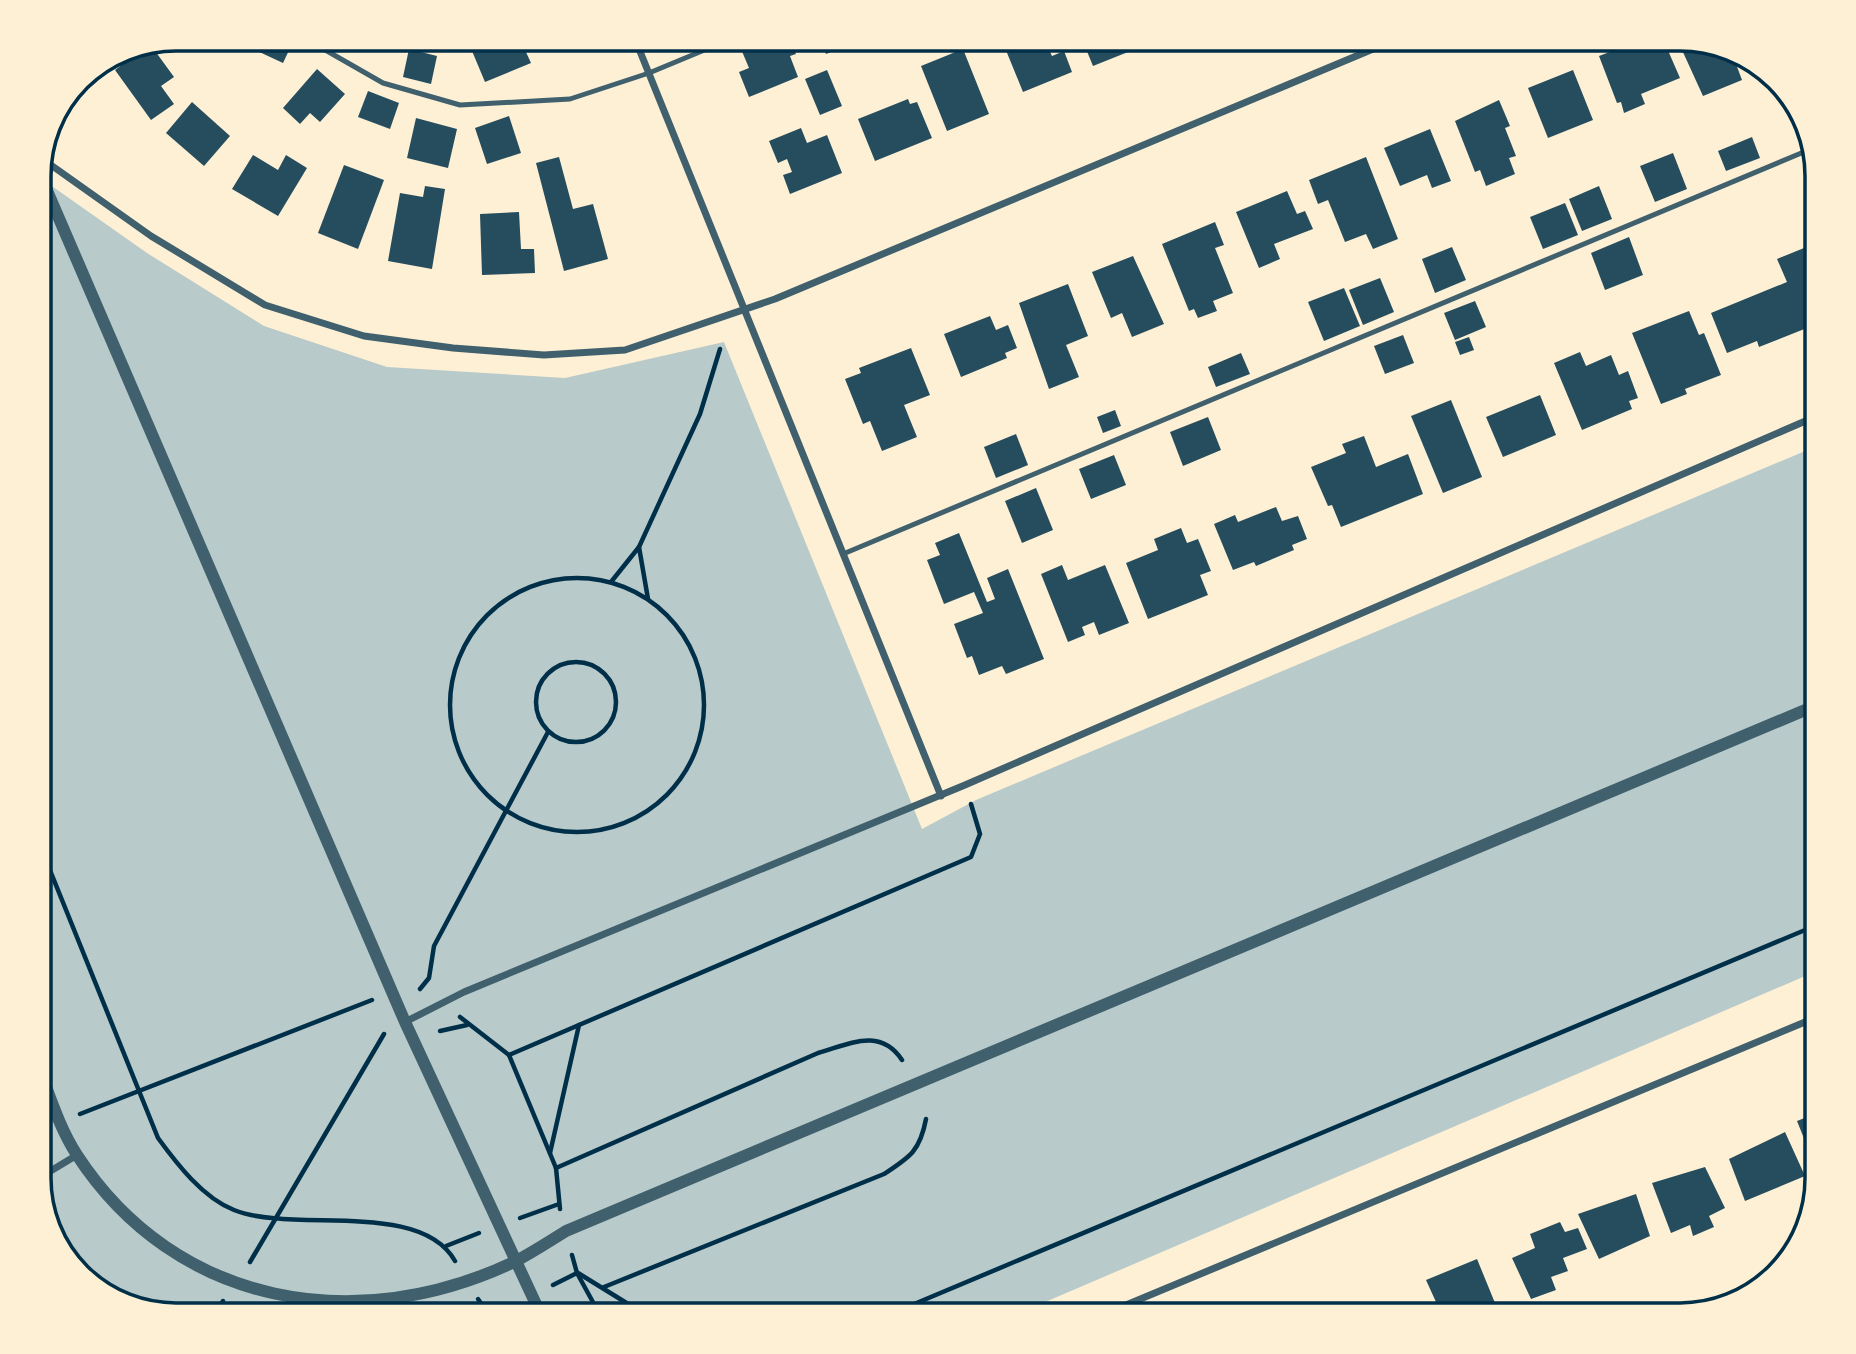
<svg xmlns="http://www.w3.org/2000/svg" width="1856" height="1354" viewBox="0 0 1856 1354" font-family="'Fira Sans Condensed',sans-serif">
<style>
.green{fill:#b9caca}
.building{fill:#264d5e}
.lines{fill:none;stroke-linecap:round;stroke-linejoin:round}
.path{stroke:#003049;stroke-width:4.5}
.service{stroke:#3f606c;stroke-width:5}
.minor{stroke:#3f606c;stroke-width:7}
.tertiary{stroke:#3f606c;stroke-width:12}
.rim{fill:none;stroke:#003049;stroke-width:3.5}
</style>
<rect width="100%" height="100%" fill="#fdf0d5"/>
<!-- green -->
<path class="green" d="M39,177L147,253L264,326L387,367L565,378L724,342L922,829L976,800L1817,446V971L1015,1315H176L93,1287L53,1239L39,1187Z"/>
<!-- building -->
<g class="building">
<path d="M220,39H246L232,52Z"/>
<path d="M258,39H281L292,44L283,63L253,49Z"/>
<path d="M467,39H520L531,63L485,82Z"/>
<path d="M767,39H783L784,42L790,39L796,54L790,56L798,77L749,97L739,72L749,68L741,49Z"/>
<path d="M820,39H864L826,54Z"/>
<path d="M1014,39H1044L1052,56L1064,51L1072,72L1023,92L1003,43Z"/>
<path d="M1082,39H1134L1138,48L1093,66Z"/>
<path d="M1644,39H1663L1680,78L1641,94L1645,104L1624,113L1621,102L1617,103L1599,56Z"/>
<path d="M1677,39L1733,56L1742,80L1703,96Z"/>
<path d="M150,44L174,77L161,86L174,104L151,120L115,70Z"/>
<path d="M409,49L437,56L431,84L403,77Z"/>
<path d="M963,49L989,114L947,131L921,66Z"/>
<path d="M317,69L345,94L320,122L310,113L300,124L283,108Z"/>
<path d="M827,70L842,106L820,115L805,79Z"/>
<path d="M1573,70L1593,120L1548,138L1528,88Z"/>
<path d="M368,91L399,103L390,129L358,117Z"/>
<path d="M908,99L910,104L917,102L932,138L875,161L858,119Z"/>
<path d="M1499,100L1510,126L1505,128L1516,156L1509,158L1515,174L1486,186L1480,170L1475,172L1455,121Z"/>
<path d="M192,102L230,136L204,166L166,133Z"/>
<path d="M509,116L521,153L487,164L475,128Z"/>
<path d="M416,118L457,129L448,168L407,158Z"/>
<path d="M801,128L807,143L827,135L842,173L790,194L783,175L792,172L787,159L778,163L769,141Z"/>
<path d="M1430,129L1451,181L1432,188L1427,175L1400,186L1384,148Z"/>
<path d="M1752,137L1760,158L1726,171L1718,151Z"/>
<path d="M1673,153L1687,189L1655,202L1640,166Z"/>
<path d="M253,155L278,170L286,155L307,168L278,216L232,189Z"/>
<path d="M559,157L573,209L593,204L608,259L564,271L536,163Z"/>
<path d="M1366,157L1398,239L1373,249L1366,234L1345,242L1328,200L1318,204L1309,180Z"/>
<path d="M344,165L384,180L358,249L318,233Z"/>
<path d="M425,186L445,189L432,269L388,261L400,193L423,197Z"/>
<path d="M1599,186L1612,219L1582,231L1569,199Z"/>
<path d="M1287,191L1297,214L1305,211L1313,229L1274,244L1280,259L1259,268L1236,212Z"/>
<path d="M1565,203L1578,235L1543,249L1530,217Z"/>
<path d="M519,212L521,249H534L535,273L482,275L480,214Z"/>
<path d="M1215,222L1224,245L1215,248L1233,293L1213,301L1217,311L1198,318L1194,309L1189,311L1162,244Z"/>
<path d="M1629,237L1643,275L1605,290L1591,253Z"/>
<path d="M1452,247L1466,280L1435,293L1422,259Z"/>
<path d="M1804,248L1817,281V324L1759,347L1757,341L1727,353L1711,313L1787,282L1777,259Z"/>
<path d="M1133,256L1164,324L1132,337L1122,313L1111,318L1092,272Z"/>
<path d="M1380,278L1394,312L1363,325L1349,290Z"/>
<path d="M1068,284L1088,336L1066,345L1079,377L1049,389L1019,303Z"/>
<path d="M1344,288L1360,326L1324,341L1308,302Z"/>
<path d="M1475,301L1486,327L1455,340L1444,313Z"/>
<path d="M1689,311L1699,335L1704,333L1721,375L1685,389L1687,394L1661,404L1632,333Z"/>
<path d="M990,316L996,330L1008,325L1017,348L1005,353L1007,358L961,377L944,334Z"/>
<path d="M1403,335L1414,363L1385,374L1374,346Z"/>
<path d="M1469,337L1474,350L1460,355L1455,342Z"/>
<path d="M911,348L930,395L904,405L917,437L882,451L870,421L863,424L845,379L861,373L859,368Z"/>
<path d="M1580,352L1586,366L1611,355L1619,375L1628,371L1638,398L1629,401L1632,409L1582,430L1554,363Z"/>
<path d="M1241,353L1250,374L1216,387L1208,367Z"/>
<path d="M1540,395L1556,435L1503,457L1486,417Z"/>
<path d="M1451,400L1482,477L1443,493L1411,416Z"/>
<path d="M1115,410L1121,426L1103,433L1097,417Z"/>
<path d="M1208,417L1221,450L1183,466L1170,432Z"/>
<path d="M1016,434L1028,465L996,478L984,447Z"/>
<path d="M1364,436L1376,467L1408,454L1423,494L1341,527L1332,505L1328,506L1311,467L1346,453L1342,444Z"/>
<path d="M1114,455L1126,485L1091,499L1079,469Z"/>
<path d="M1036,488L1053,530L1022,543L1005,501Z"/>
<path d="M1276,507L1282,521L1298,516L1307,539L1292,545L1294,550L1256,566L1254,562L1233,570L1214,524L1235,515L1238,522Z"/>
<path d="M1181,528L1187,543L1198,539L1211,571L1200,575L1208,595L1148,619L1126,563L1158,550L1154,539Z"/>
<path d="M959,533L987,602L995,599L987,578L1008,569L1044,659L1006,674L1002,666L979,675L972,656L967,658L954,624L983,613L974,592L944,604L927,560L940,555L935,543Z"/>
<path d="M1062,565L1068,580L1105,565L1129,623L1099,635L1094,622L1082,627L1085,635L1068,642L1041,574Z"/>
<path d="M1817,1113V1171L1797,1121Z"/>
<path d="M1785,1132L1805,1176L1745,1201L1729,1159Z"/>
<path d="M1705,1167L1725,1208L1709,1216L1714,1227L1693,1236L1690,1225L1671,1233L1652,1183Z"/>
<path d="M1636,1194L1650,1236L1599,1259L1578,1214Z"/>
<path d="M1560,1222L1565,1232L1578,1228L1587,1249L1563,1258L1568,1271L1551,1277L1556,1290L1531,1299L1512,1258L1535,1248L1530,1234Z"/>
<path d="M1477,1259L1495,1303L1467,1315H1410L1436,1302L1426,1280Z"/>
<path d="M1371,1307L1376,1315H1338L1352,1310L1354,1315Z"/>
</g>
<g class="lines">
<!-- path -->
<g class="path">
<path d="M639,547L700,414L720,349"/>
<circle cx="577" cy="705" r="127"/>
<path d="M611,582L639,547L648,599"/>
<circle cx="576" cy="702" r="40"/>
<path d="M39,843L158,1138C177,1164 203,1198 234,1210C294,1234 420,1199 455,1261"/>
<path d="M420,989L429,978L434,946L548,732"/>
<path d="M460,1017L509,1055L556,1168L560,1209"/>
<path d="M440,1031L467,1025"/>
<path d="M509,1055L971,857L980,834L971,804"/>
<path d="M80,1114L372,1000"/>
<path d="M550,1153L579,1025"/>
<path d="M556,1168L818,1053C850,1044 880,1027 902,1060"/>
<path d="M520,1218L559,1204"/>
<path d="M446,1246L479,1233"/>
<path d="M572,1255L577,1273L600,1315"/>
<path d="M250,1262L384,1034"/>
<path d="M578,1273L646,1315"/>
<path d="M553,1285L577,1273"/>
<path d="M604,1287L884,1174C910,1157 920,1151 926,1119"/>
<path d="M478,1299L489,1315"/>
<path d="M216,1313L223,1301"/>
<path d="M491,1315L510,1306"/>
<path d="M888,1315L1817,925"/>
</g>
<!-- service -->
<g class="service">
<path d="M306,39L383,83L460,105L570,99L649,73L731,39"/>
<path d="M843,554L1811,149"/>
</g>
<!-- minor -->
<g class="minor">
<path d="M635,39L941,796"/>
<path d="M41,158L151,236L265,305L364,336L453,348L544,355L625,350L775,299L1397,39"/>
<path d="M405,1022L464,992L965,785L1817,416"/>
<path d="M39,1178L77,1155"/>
<path d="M1102,1315L1817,1017"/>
</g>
<!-- tertiary -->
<g class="tertiary">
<path d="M39,172L405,1022L541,1315"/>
<path d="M39,1068C50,1097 60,1129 77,1155C176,1307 358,1337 516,1261C533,1252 550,1241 566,1231L1817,705"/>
</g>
</g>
<!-- crop -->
<path d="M0 0H1856V1354H0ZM176 51H1680A125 125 0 0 1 1805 176V1178A125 125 0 0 1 1680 1303H176A125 125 0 0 1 51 1178V176A125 125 0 0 1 176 51Z" fill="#fdf0d5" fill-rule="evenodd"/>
<path class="rim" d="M176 51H1680A125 125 0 0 1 1805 176V1178A125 125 0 0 1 1680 1303H176A125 125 0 0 1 51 1178V176A125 125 0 0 1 176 51Z"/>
</svg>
